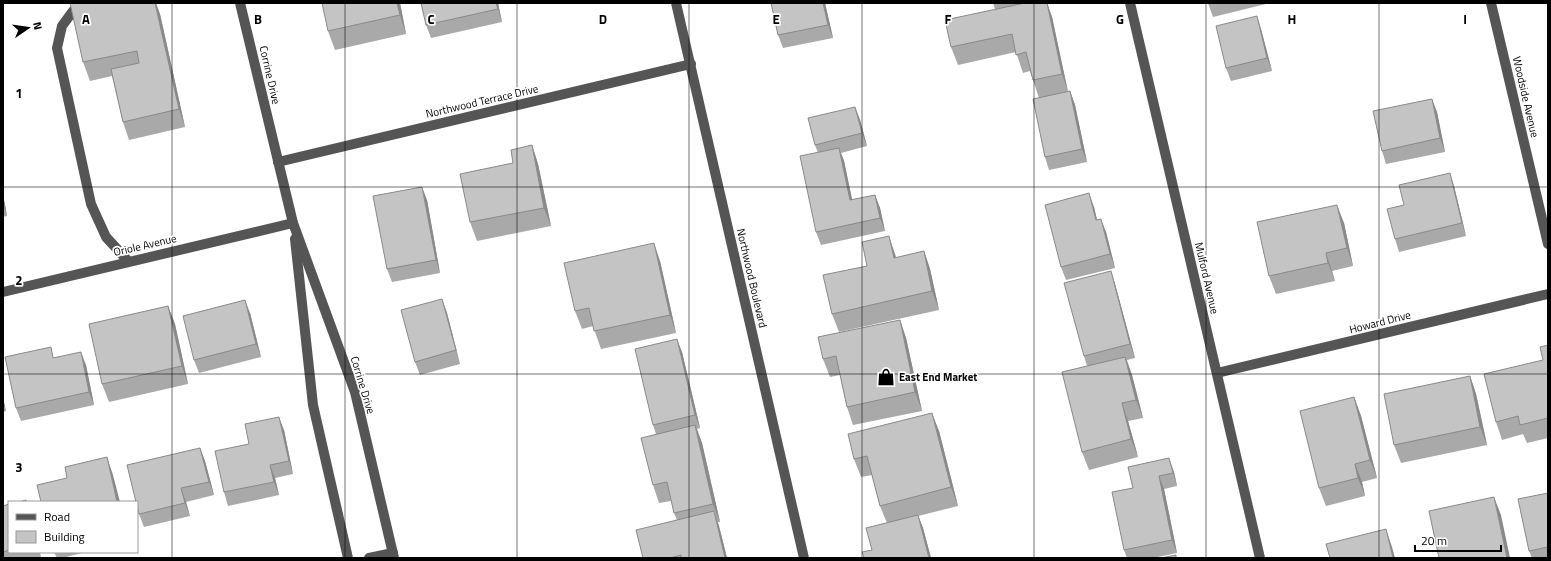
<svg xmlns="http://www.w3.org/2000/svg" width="1551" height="561" viewBox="0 0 1551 561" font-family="'Titillium Web',sans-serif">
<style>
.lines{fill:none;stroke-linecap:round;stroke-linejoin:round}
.minor{stroke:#555;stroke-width:10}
.wall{fill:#a9a9a9}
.shaded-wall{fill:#898989}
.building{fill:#c4c4c4;stroke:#898989}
.grid{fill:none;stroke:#000;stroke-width:1;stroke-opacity:0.55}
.labels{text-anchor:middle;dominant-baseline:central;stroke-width:3.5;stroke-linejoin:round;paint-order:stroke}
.street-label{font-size:11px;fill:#000;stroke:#fff}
.poi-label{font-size:11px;font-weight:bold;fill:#000;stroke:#fff;text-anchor:start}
.grid-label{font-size:13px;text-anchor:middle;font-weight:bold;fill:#000;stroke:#fff;stroke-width:3.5;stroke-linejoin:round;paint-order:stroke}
</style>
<rect width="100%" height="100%" fill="#fff"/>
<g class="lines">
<!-- minor -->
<g class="minor">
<path d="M79,3L62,26L57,48L91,204L106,237L128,261"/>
<path d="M240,3L293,223L355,392L394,558"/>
<path d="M676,3L804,558"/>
<path d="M1130,3L1260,558"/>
<path d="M1491,3L1548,244"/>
<path d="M278,162L691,64"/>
<path d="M295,239L313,405L348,558"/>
<path d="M3,292L293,223"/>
<path d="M1217,373L1548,294"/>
<path d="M369,558L393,553"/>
</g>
</g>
<!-- wall -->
<g class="wall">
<path d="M400,3L406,34L335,50L328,31Z"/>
<path d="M421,3H498L502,22L431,38L426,25Z"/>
<path d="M771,3H825L833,38L783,48L778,35Z"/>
<path d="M993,3H1047L1052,17L1068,92L1070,91L1075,105L1087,162L1049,170L1045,157L1039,98L1030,71L1023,73L1016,52L958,65L951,47L995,9Z"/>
<path d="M1208,3H1270L1213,17Z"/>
<path d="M160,14L185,127L129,140L123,122L112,76L90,81L83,62Z"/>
<path d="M1261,29L1272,71L1231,81L1226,68Z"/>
<path d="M855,107L860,120L867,146L841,153L844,161L852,200L875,195L880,208L885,231L821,245L816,232L818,153L815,145Z"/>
<path d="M1437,112L1445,152L1386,164L1382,151Z"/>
<path d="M532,145L538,164L551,226L477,241L470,222L513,163Z"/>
<path d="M1454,186L1466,236L1399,252L1395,239L1404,205Z"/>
<path d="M3,194L7,216L3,217Z"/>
<path d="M427,200L440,273L392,282L387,269Z"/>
<path d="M1094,207L1097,220L1106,232L1115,268L1066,280L1061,267Z"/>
<path d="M1344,223L1353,266L1332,271L1335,281L1276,294L1269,276Z"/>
<path d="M924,251L930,269L939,310L839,332L832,314L867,266L895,254L896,258Z"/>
<path d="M660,261L676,333L601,349L593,326L582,329L575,311Z"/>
<path d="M1111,271L1115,284L1135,358L1127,360L1132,375L1143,418L1128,421L1138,457L1089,470L1082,452L1087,366L1084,356Z"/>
<path d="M442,299L447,313L460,364L420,375L415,362Z"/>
<path d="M168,306L175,324L188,384L109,402L102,384Z"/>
<path d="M250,313L261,357L199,373L194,360Z"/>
<path d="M900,320L906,338L922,411L853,425L847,407L840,375L830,377L823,359Z"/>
<path d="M1548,345V438L1527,443L1523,434L1502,440L1496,422L1543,360Z"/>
<path d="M682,352L700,428L697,429L702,443L720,522H718L727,558H643L677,520L674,513L671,501L659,503L653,485L656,434L653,425Z"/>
<path d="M54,358L86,365L94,405L21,421L16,408Z"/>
<path d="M1470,376L1476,394L1487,445L1401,463L1394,445Z"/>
<path d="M1354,397L1361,416L1377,478L1362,482L1365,496L1326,506L1319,488Z"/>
<path d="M3,398L6,411L3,412Z"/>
<path d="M284,430L293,474L275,478L279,495L228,506L224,492L249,444Z"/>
<path d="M939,431L958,506L918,516L923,528L931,558H864L872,550L887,523L880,506L872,475L861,477L854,459Z"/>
<path d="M200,448L205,461L214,495L186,502L190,516L144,527L139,514Z"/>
<path d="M1128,467L1174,472L1177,486L1164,489L1177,553L1153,558H1127L1124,550L1133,488Z"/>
<path d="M1548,493V558H1532L1529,551Z"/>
<path d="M9,504V552H40L41,557L36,558H3V506Z"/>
<path d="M54,552H86L62,558H57Z"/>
</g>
<!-- shaded-wall -->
<g class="shaded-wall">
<path d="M155,3H156L160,14L185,127L179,109Z"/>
<path d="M397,3H400L406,34L400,15Z"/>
<path d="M496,3H498L502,22L498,9Z"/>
<path d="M823,3H825L833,38L828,25Z"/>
<path d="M1047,3L1052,17L1068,92L1062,74Z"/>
<path d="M1257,16L1261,29L1272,71L1267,58Z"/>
<path d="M1070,91L1075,105L1087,162L1082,149Z"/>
<path d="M1432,99L1437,112L1445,152L1440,138Z"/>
<path d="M855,107L860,120L867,146L862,133Z"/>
<path d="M532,145L538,164L551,226L544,208Z"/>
<path d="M839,148L844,161L855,213L850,200Z"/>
<path d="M1450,173L1454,186L1466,236L1462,223Z"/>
<path d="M422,187L427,200L440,273L436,260Z"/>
<path d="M1089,193L1094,207L1100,233L1096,220Z"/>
<path d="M3,194L7,216L3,204Z"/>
<path d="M875,195L880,208L885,231L880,218Z"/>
<path d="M1337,205L1344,223L1353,266L1347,248Z"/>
<path d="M1101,219L1106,232L1115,268L1110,254Z"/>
<path d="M889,236L895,254L901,276L894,258Z"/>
<path d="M654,243L660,261L676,333L670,315Z"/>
<path d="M924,251L930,269L939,310L932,291Z"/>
<path d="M1326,253L1332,271L1335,281L1328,263Z"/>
<path d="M1111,271L1115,284L1135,358L1130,344Z"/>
<path d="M442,299L447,313L460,364L456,350Z"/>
<path d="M245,300L250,313L261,357L256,344Z"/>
<path d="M168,306L175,324L188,384L182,366Z"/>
<path d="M900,320L906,338L922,411L915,392Z"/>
<path d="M677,339L682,352L700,428L695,415Z"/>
<path d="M81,352L86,365L94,405L89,392Z"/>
<path d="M1125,357L1132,375L1143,418L1136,400Z"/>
<path d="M1470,376L1476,394L1487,445L1480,427Z"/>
<path d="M1354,397L1361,416L1377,478L1370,460Z"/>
<path d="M3,398L6,411L3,402Z"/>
<path d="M1122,403L1128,421L1138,457L1131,439Z"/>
<path d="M932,413L939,431L958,506L951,487Z"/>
<path d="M279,417L284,430L293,474L289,461Z"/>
<path d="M695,425L702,443L720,522L713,504Z"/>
<path d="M200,448L205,461L214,495L209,482Z"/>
<path d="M107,457L113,475L120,502H117Z"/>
<path d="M1169,458L1174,472L1177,486L1173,473Z"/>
<path d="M1355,464L1362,482L1365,496L1358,478Z"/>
<path d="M270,465L275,478L279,495L274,482Z"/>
<path d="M1159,476L1164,489L1177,553L1172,540Z"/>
<path d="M181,488L186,502L190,516L185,503Z"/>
<path d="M1494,497L1501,515L1510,558H1507Z"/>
<path d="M714,511L720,530L727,558H725Z"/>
<path d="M918,515L923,528L931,558H929Z"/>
<path d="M1386,529L1392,547L1395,558H1393Z"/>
</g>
<!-- building -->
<g class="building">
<path d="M70,3H155L179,109L123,122L111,69L139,63L137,51L83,62Z"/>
<path d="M322,3H397L400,15L328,31Z"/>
<path d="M421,3H496L498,9L426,25Z"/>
<path d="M771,3H823L828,25L778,35Z"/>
<path d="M1025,3H1047L1062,74L1033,80L1026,52L1016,55L1012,34L951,47L945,20Z"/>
<path d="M1257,16L1267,58L1226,68L1216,26Z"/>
<path d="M1070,91L1082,149L1045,157L1033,99Z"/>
<path d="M1432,99L1440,138L1382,151L1373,111Z"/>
<path d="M855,107L862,133L815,145L808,118Z"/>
<path d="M532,145L544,208L470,222L460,174L513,163L511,150Z"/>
<path d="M839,148L850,200L875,195L880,218L816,232L800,156Z"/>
<path d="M1450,173L1462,223L1395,239L1387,209L1404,205L1399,185Z"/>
<path d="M422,187L436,260L387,269L373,196Z"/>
<path d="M1089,193L1096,220L1101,219L1110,254L1061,267L1045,205Z"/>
<path d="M1337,205L1347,248L1326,253L1328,263L1269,276L1257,222Z"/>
<path d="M889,236L894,258L924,251L932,291L832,314L823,275L867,266L862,242Z"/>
<path d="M654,243L670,315L594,331L589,308L575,311L564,263Z"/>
<path d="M1111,271L1130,344L1084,356L1064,283Z"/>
<path d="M442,299L456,350L415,362L401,310Z"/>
<path d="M245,300L256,344L194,360L183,316Z"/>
<path d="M168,306L182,366L102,384L89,324Z"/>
<path d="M900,320L915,392L847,407L836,356L823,359L818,337Z"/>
<path d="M677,339L695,415L653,425L635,349Z"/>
<path d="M1548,345V418L1520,425L1518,416L1496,422L1484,374L1543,360L1540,347Z"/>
<path d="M51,347L53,358L81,352L89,392L16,408L5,357Z"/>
<path d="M1125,357L1136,400L1122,403L1131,439L1082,452L1062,372Z"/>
<path d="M1470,376L1480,427L1394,445L1384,394Z"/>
<path d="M1354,397L1370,460L1355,464L1358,478L1319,488L1300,411Z"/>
<path d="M932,413L951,487L880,506L867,456L854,459L848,434Z"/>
<path d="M279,417L289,461L270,465L274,482L224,492L215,451L249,444L245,424Z"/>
<path d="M695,425L713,504L674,513L667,482L653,485L641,438Z"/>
<path d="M200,448L209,482L181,488L185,503L139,514L137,505V502H136L127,465Z"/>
<path d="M107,457L117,502H41L37,485L67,478L65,467Z"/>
<path d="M1169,458L1173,473L1159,476L1172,540L1124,550L1112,492L1133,488L1128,467Z"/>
<path d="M1548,493V547L1529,551L1518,499Z"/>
<path d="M1494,497L1507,558H1439L1429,511Z"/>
<path d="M26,500V502H19Z"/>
<path d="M9,504V550L3,552V506Z"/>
<path d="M714,511L725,558H681V555L670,558H643L636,530Z"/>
<path d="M918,515L929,558H864L862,552L872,550L866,528Z"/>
<path d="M1386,529L1393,558H1330L1326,544Z"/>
<path d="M1176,555V558H1161Z"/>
</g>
<!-- grid -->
<path class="grid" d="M172,3V558M345,3V558M517,3V558M689,3V558M862,3V558M1034,3V558M1206,3V558M1379,3V558M3,187H1548M3,374H1548"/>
<!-- icons -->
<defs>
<g id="shop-bare" transform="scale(1.38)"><path d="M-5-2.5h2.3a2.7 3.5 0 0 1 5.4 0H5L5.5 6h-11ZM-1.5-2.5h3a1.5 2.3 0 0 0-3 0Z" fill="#000" stroke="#fff" stroke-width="2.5" paint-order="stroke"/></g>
</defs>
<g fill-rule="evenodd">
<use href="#shop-bare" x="886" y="377"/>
</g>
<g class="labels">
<!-- street labels -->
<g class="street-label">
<text transform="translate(270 75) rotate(77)">Corrine Drive</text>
<text transform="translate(1526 97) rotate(77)">Woodside Avenue</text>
<text transform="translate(482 101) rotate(-13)">Northwood Terrace Drive</text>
<text transform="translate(145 245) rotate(-13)">Oriole Avenue</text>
<text transform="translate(752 278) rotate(77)">Northwood Boulevard</text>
<text transform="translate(1207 278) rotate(77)">Mulford Avenue</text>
<text transform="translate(1380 322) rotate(-14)">Howard Drive</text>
<text transform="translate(363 385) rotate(73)">Corrine Drive</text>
</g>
<!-- poi labels -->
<g class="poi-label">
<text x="899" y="377">East End Market</text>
</g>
</g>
<g class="grid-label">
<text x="86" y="24">A</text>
<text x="258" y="24">B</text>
<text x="431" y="24">C</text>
<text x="603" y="24">D</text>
<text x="776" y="24">E</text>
<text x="948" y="24">F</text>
<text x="1120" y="24">G</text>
<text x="1292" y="24">H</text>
<text x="1465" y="24">I</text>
<text x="19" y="98">1</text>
<text x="19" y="285">2</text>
<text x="19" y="472">3</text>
</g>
<!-- border -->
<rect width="1551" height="561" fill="none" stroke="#000000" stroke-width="8"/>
<!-- legend -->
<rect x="8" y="501" width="130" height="52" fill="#ffffff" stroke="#999999"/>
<rect x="16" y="514" width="20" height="6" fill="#555555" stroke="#999999"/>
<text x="44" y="521" font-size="12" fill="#000000">Road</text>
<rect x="16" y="531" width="20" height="12" fill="#c4c4c4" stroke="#999999"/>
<text x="44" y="541" font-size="12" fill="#000000">Building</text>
<!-- north arrow -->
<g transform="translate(28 28) rotate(77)" stroke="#ffffff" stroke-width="3" paint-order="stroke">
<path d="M0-3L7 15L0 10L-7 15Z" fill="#000000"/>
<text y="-6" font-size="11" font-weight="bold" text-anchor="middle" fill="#000000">N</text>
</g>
<!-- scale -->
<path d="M1415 545v6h86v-6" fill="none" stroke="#000000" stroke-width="2"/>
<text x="1421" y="545" font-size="12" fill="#000000" stroke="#ffffff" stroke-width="3" paint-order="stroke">20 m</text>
</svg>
